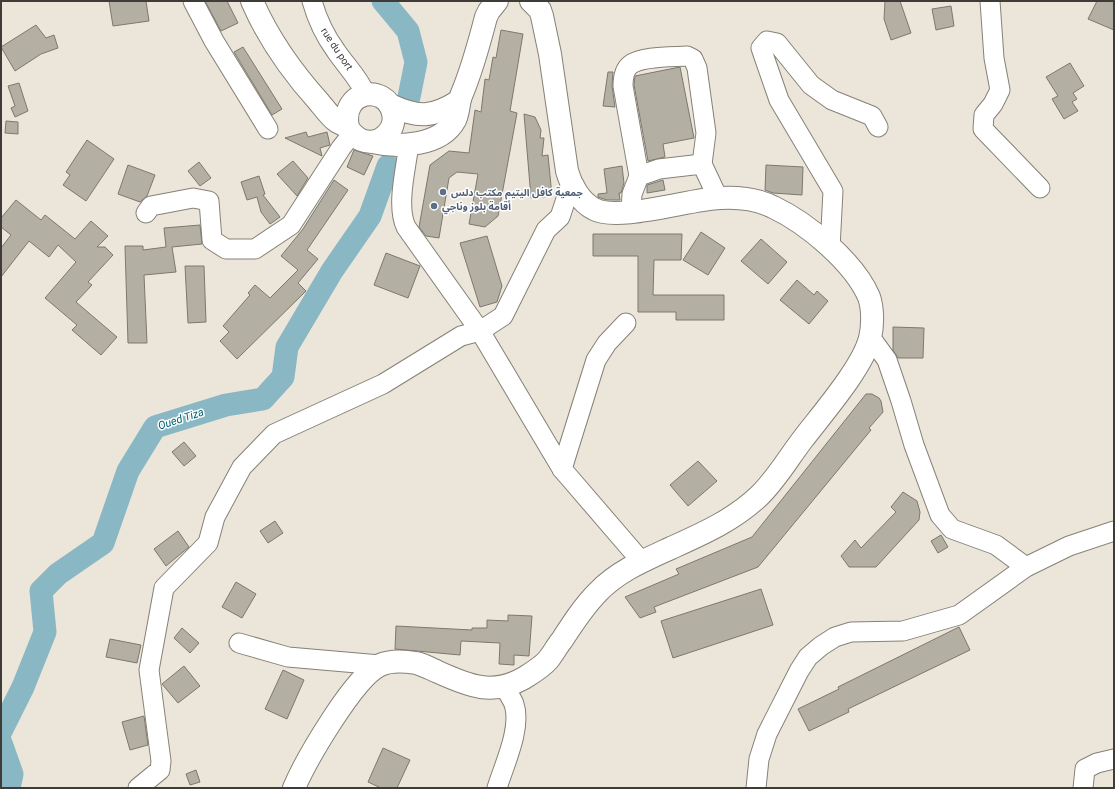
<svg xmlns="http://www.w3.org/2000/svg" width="1115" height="789" viewBox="0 0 1115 789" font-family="Roboto,'Noto Sans Arabic',sans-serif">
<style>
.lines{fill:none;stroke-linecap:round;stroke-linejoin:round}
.river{stroke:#89b7c3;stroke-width:23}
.building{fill:#b4afa3;stroke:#7d786e}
.minor-casing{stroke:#868176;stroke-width:21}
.major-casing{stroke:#868176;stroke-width:24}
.minor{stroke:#fff;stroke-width:19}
.major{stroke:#fff;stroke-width:22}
.service-dot{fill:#5c6f8a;stroke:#fff;stroke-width:1.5}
.labels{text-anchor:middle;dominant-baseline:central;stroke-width:3;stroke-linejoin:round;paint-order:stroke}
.street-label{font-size:10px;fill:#3f3c38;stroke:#fff}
.service-label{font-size:10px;font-weight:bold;fill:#4e5e75;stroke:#fff;text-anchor:start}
.water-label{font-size:11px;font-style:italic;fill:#006274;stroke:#fff}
</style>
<rect width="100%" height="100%" fill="#ece6da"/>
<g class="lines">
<!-- river -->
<g class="river">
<path d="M383,1L408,31L416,62L409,97"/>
<path d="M1,731L23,687L45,632L41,591L58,574L103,543L128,471L155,427L226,405L263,399L283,377L287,347L332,271L370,216L388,166"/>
<path d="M1,743L12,774L9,788"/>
</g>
</g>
<!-- building -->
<g class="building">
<path d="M109,1H146L149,21L113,26Z"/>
<path d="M205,1H227L238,23L221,31Z"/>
<path d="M885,1H900L911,33L891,40L884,19Z"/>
<path d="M1097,1H1114V30L1088,19Z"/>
<path d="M951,6L954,26L936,30L932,9Z"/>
<path d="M36,25L46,38L54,35L58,48L41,54L15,71L1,47Z"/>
<path d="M501,30L523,34L510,111L517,113L498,216L485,227L469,224L478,174L457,172L449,178L439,238L426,236L419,227L430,165L449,151L469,153L475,110L481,112L485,79L489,80L493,57L496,58Z"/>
<path d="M243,47L282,109L272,115L234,52Z"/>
<path d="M1070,63L1084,86L1073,93L1077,99L1072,102L1078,111L1064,119L1052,99L1058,96L1046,77Z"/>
<path d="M680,67L694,138L663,144L665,157L648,161L634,85L635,76Z"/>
<path d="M608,72H613L612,86L615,107L603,106Z"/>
<path d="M19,83L28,111L15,117L11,108L15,106L8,86Z"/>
<path d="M524,114L535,117L541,130L540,138H544L542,156L548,155L552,196L531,198Z"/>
<path d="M6,121L18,122V134L5,133Z"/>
<path d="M306,132L308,137L327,132L330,145L320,148L322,156L285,138Z"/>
<path d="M87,140L114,159L86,201L63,185L70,175L66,172Z"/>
<path d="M354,150L373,156L364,175L347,167Z"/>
<path d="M293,161L308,178L297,196L277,174Z"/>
<path d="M199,162L211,178L200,186L188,171Z"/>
<path d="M128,165L155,175L147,196L140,202L118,194Z"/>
<path d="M766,165L803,167L802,195L773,193L765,190Z"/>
<path d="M622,166L624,183L621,193H619L620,200H607L598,197V194L607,193L604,169Z"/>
<path d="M259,176L265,194L263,195L280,217L270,224L261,212L257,197L247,200L241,182Z"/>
<path d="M334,180L348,190L307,250L318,259L298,283L306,291L237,359L220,341L229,332L223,326L250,295L248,293L255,285L270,298L298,270L281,256L303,229Z"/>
<path d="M663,180L665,190L647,193V185Z"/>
<path d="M16,200L41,220L45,215L75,239L91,221L108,236L97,247H105L113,255L88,282L92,285L76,302L117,337L101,355L72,330L77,325L45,298L76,262L58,245L49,257L29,241L1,277V248L11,235L1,227V218Z"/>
<path d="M200,225L202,244L172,247L176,272L144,275L147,343H128L125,246H143V250L166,247L164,228Z"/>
<path d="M701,232L725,248L708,275L683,260Z"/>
<path d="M593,234H682L681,260H654L653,295H724V320H676V312H638V256H593Z"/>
<path d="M487,236L502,286L497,302L480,307L460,243Z"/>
<path d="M761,239L787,262L768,284L741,261Z"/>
<path d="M386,253L420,266L408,298L374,285Z"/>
<path d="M185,266H204L206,322L188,323Z"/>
<path d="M797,280L814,295L817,291L828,301L809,324L780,300Z"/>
<path d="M893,327L924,328L923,358H898L893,350Z"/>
<path d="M866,394H872L879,398L881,401L883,412L869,428L871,430L758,567L654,607L656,612L640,618L625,597L679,574L676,569L752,537Z"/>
<path d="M184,442L196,456L184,466L172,452Z"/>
<path d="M698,461L717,481L688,506L670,485Z"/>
<path d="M903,492L917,501L920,512L919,520L876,567H849L841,556L855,540L861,548L896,512L891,507Z"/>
<path d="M275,521L283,533L268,543L260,531Z"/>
<path d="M178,531L189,547L166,566L154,549Z"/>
<path d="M941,535L948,547L938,553L931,541Z"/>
<path d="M236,582L256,594L242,618L222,607Z"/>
<path d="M761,589L773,625L673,658L661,621Z"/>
<path d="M508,615L532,616L529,656L514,655V665L499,664L500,643L461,641L460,655L395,649L396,626L472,630V628H487V620L508,621Z"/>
<path d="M959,627L970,650L848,709L849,712L809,731L798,709L839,689L838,687Z"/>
<path d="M182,628L199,643L190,653L174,638Z"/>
<path d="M110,639L141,645L137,663L106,657Z"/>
<path d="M184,666L200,686L178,703L162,684Z"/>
<path d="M283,670L304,680L287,719L265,709Z"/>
<path d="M144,716L148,745L130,750L122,722Z"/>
<path d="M383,748L410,760L397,788H381L368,782Z"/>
<path d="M196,770L200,782L190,785L186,774Z"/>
</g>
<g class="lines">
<!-- minor casing -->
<g class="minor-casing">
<g id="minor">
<path d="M193,1L214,41L268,129"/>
<path d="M312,1C317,19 325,36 336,51C346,66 359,78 366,95"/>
<path d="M990,1L994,58L1000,90L993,104L984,115L983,129L1040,188"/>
<path d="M409,144C406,168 396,206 406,227L480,331L562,469L642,562"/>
<path d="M639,176L623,86C623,78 624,70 630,65C641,56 672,57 687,56L693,59L697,68L706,133L702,164"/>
<path d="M631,211L632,194L639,176L659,169L702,164L718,198"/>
<path d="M146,213L151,206L193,198L209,201L212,240L226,249H255L291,225L341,148L352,134"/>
<path d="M830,248L833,191L779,100L761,48L767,41L777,43L811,85L832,100L872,116L878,127"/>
<path d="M871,338L887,360L901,401L914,445L940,515L952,529L996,545L1026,567"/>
<path d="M562,469L596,360L607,343L626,323"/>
<path d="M239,643L288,657L380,665"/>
<path d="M138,788L160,770L161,761L149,670L164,588L208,543L215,517L242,467L274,434L383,384L461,336L480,331L503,316L546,230L560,217L571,184"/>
<path d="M497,788C504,765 522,728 514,704C512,699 508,693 505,688"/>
<path d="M756,788L759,759L767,734L799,671L808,657L821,646L835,637L851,632L903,631L959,615L1026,567L1069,546L1114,531"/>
<path d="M1083,788L1085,769L1097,763L1114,759"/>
</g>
</g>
<!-- major casing -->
<g class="major-casing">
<g id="major">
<path d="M252,1C268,38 292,72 319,102C324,108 329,115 335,120C339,124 345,124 348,128C350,130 351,133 354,135C363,144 377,144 386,135C392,130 395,121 393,113C386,83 340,90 348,127"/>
<path d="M390,105C418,118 432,118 459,101"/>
<path d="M373,142C398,148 441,146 455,120C459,112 458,104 461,96C472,70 479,44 486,17L489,11L497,1"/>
<path d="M294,788C306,760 354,677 380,665C391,660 404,661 416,663C424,665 431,669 438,672C469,686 493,696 524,678C532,673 542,667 548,660C553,654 557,646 562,640C573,623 584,606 598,592C618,571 645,560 671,548C702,534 734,520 759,496C776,480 789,457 803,439C822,414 863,367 870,338C873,326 873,308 869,297C854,262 807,223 773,207C757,199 737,197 720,198C690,199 618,222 594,209C580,202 571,185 567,171L550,54L542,16L540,10L531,1"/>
</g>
</g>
<!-- minor -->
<use href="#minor" class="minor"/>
<!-- major -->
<use href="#major" class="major"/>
</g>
<!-- markers -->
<g class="service-dot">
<circle cx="443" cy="192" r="4"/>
<circle cx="434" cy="206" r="4"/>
</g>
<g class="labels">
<!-- street labels -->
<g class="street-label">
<text transform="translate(337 49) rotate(56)">rue du port</text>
</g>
<!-- service labels -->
<g class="service-label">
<text x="451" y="192">جمعية كافل اليتيم مكتب دلس</text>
<text x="442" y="206">أقامة بلوز وناجي</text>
</g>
<!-- water labels -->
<g class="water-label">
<text transform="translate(181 419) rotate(-18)">Oued Tiza</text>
</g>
</g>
<!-- border -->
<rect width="1115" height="789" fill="none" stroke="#3f3c38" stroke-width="4"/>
</svg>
